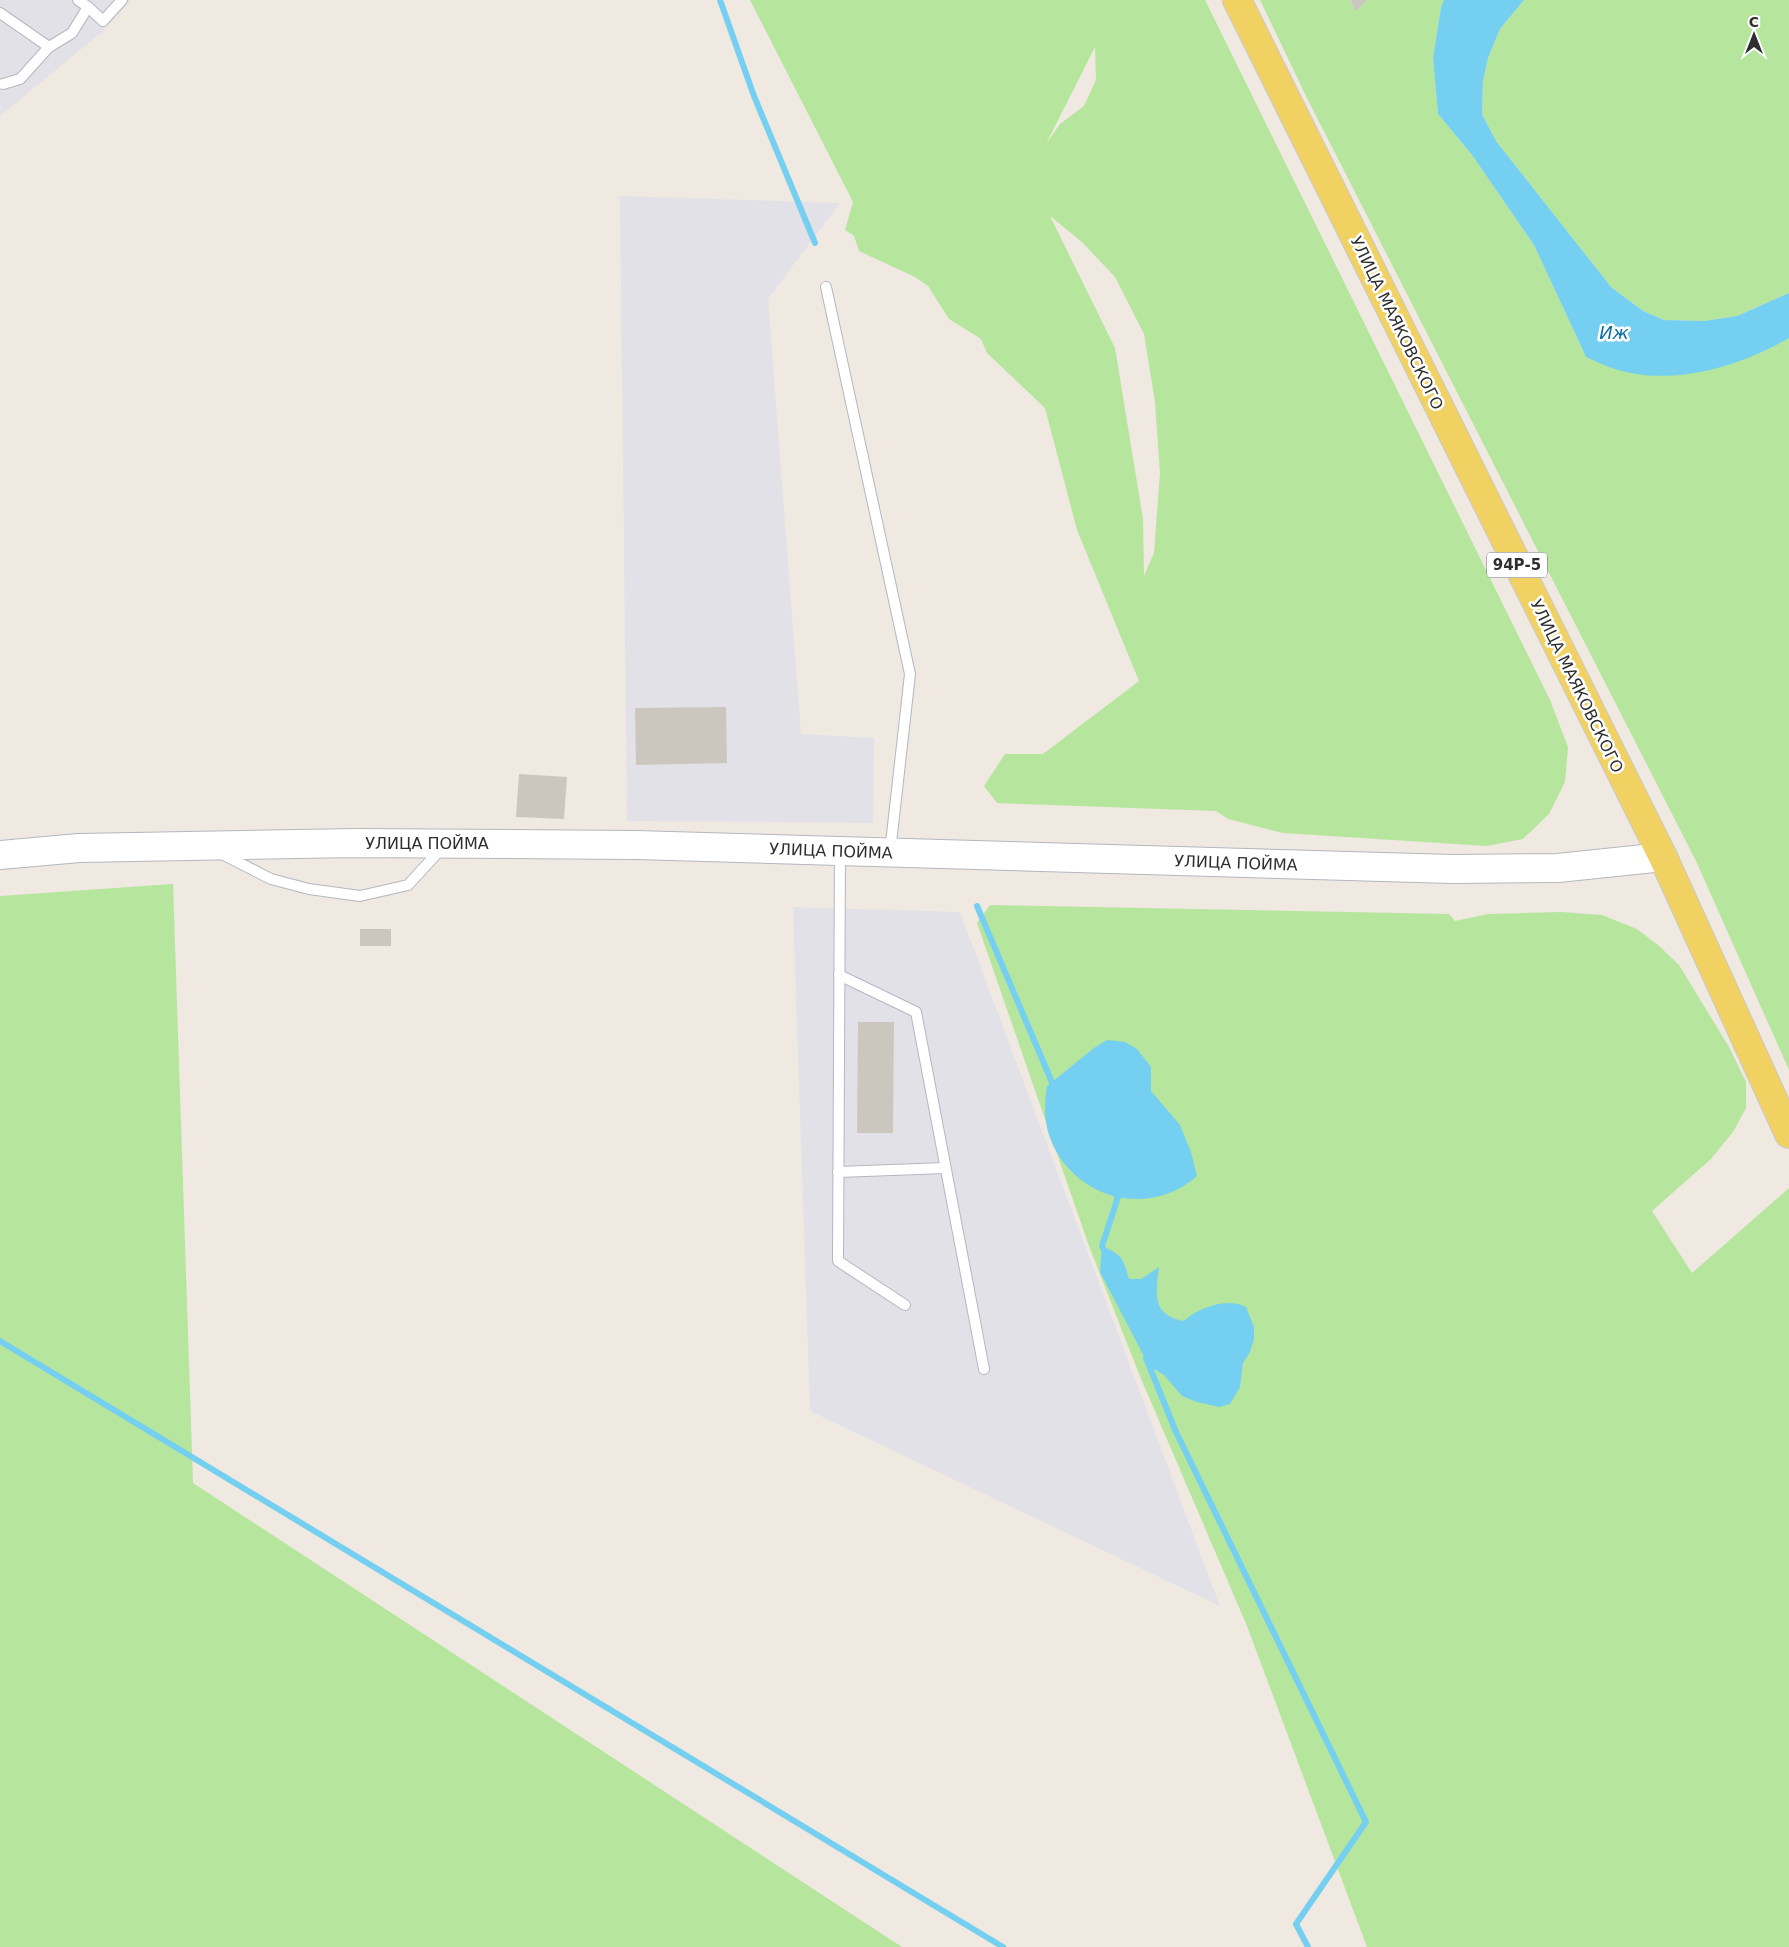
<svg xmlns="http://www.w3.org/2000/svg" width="1789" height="1947" viewBox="0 0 1789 1947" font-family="'DejaVu Sans',sans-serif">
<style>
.industrial{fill:#e3e1e8}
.green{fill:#b6e59e;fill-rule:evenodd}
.water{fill:#75cff0}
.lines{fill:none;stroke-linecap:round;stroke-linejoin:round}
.stream{stroke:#75cff0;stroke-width:6}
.building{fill:#cbc7bf}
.service-casing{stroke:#b4b7c1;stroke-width:12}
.secondary-casing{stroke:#b4b7c1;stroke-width:30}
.primary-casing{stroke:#c9c9c9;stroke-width:30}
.service{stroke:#fff;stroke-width:10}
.secondary{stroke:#fff;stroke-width:28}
.primary{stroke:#f2d163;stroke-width:28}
.labels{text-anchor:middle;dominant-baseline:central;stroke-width:5;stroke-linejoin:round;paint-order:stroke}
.shield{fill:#fff;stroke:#6d6d6d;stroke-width:1}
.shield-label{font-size:15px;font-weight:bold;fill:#2e2e2e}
.street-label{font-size:16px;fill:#2e2e2e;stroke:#fff}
.water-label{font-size:18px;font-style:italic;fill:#0d6fa3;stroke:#fff}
</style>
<rect width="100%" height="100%" fill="#efe9e1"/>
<!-- industrial -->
<g class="industrial">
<path d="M0,0H131L103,31L0,116Z"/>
<path d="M620,196L840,203L768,299L801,734L874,738L873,823L627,821Z"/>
<path d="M793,907L960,912L1220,1606L810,1411Z"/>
</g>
<!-- green -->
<g class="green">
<path d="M750,0H1205L1550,700L1568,747L1565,782L1549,814L1523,839L1487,846L1283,833L1228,819L1216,811L997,803L984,786L1005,754H1043L1139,681L1077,530L1045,408L987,353L981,339L949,319L928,286L915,277L859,251L854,236L845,230L853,202ZM1095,47L1096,80L1084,106L1060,124L1046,144ZM1050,216L1082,242L1115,277L1144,334L1155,402L1160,473L1154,553L1144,576L1143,519L1115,348Z"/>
<path d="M1260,0H1350L1356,12L1367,0H1444L1441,7L1433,58L1438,114L1472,155L1534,245L1586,357L1727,365L1789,338V1070L1696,861L1307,98Z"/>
<path d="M1524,0H1789V293L1737,316L1704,321L1664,320L1643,311L1611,287L1496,141L1482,114L1483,81L1488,58L1500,29Z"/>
<path d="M173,884L193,1483L902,1947H0V896Z"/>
<path d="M990,905L1449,914L1455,921L1488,914L1561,912L1602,915L1637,929L1658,945L1679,965L1729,1047L1746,1082V1108L1733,1132L1711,1159L1652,1211L1692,1273L1789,1188V1947H1367L1247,1626L1139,1374L1089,1246L977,923Z"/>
</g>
<!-- water -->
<g class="water">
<path d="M1444,0H1524L1500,29L1488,58L1483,81L1482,114L1496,141L1611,287L1643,311L1664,320L1704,321L1737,316L1789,293V338C1739,367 1672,387 1615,369C1605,366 1596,361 1586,357L1534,245L1472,155L1438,114L1433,58L1441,7Z"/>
<path d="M1107,1040L1125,1042L1137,1049L1151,1067V1091L1180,1125L1191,1152L1197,1176C1149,1219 1073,1199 1050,1138C1044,1121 1044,1104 1047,1086L1094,1048Z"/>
<path d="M1102,1246C1122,1255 1123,1258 1129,1279H1141L1159,1267C1156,1293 1151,1315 1184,1321C1198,1308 1227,1297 1246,1307L1254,1327V1339L1250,1352L1243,1363L1240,1387L1230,1404L1219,1407L1197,1402L1182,1396L1164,1375L1149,1366L1100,1272Z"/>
</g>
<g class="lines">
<!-- stream -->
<g class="stream">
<path d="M720,0L754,96L815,243"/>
<path d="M977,906L1054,1087"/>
<path d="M1105,1253L1102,1246L1118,1197L1112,1191"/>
<path d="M0,1341L1003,1947"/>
<path d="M1146,1358L1176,1432L1366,1822L1296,1924L1308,1947"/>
</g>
</g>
<!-- building -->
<g class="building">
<path d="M1350,0H1367L1356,12Z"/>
<path d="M726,707L727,763L636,765L635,708Z"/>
<path d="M519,774L567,777L564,819L516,817Z"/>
<rect x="360" y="929" width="31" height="17"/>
<path d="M858,1022H894L893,1133H857Z"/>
</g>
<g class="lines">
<!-- service casing -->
<g class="service-casing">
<g id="service">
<path d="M88,7L103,21L122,0"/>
<path d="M0,13L49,47L72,33L88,7L78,0"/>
<path d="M3,84L20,79L49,47"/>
<path d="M826,287L910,674L890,852"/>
<path d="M840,852L838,1261L905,1305"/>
<path d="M220,853L271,879L309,889L360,896L408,885L442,848"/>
<path d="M839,975L916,1012L984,1369"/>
<path d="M838,1172L945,1168"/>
</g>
</g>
<!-- secondary casing -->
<g class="secondary-casing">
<path id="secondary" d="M0,855L79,848L356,843L636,845L1452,869L1558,868L1663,857"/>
</g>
<!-- primary casing -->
<g class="primary-casing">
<path id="primary" d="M1237,0L1663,857L1789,1134"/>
</g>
<!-- service -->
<use href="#service" class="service"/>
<!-- secondary -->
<use href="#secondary" class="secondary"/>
<!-- primary -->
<use href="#primary" class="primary"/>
</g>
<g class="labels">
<!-- shield labels -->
<rect class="shield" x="1487" y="552.5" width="60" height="25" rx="4"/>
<g class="shield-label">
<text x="1517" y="565">94Р-5</text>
</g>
<!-- street labels -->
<g class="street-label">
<text transform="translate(1397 323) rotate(64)">УЛИЦА МАЯКОВСКОГО</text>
<text transform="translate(1577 686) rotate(64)">УЛИЦА МАЯКОВСКОГО</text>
<text x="427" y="843">УЛИЦА ПОЙМА</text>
<text transform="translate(831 851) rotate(2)">УЛИЦА ПОЙМА</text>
<text transform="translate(1236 863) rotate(2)">УЛИЦА ПОЙМА</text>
</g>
<!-- water labels -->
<g class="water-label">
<text x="1614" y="332">Иж</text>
</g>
</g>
<!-- north arrow -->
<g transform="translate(1754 35)" stroke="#ffffff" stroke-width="4" paint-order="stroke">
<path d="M0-4L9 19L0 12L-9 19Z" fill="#2e2e2e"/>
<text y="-8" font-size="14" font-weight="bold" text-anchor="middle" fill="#2e2e2e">С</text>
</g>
</svg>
